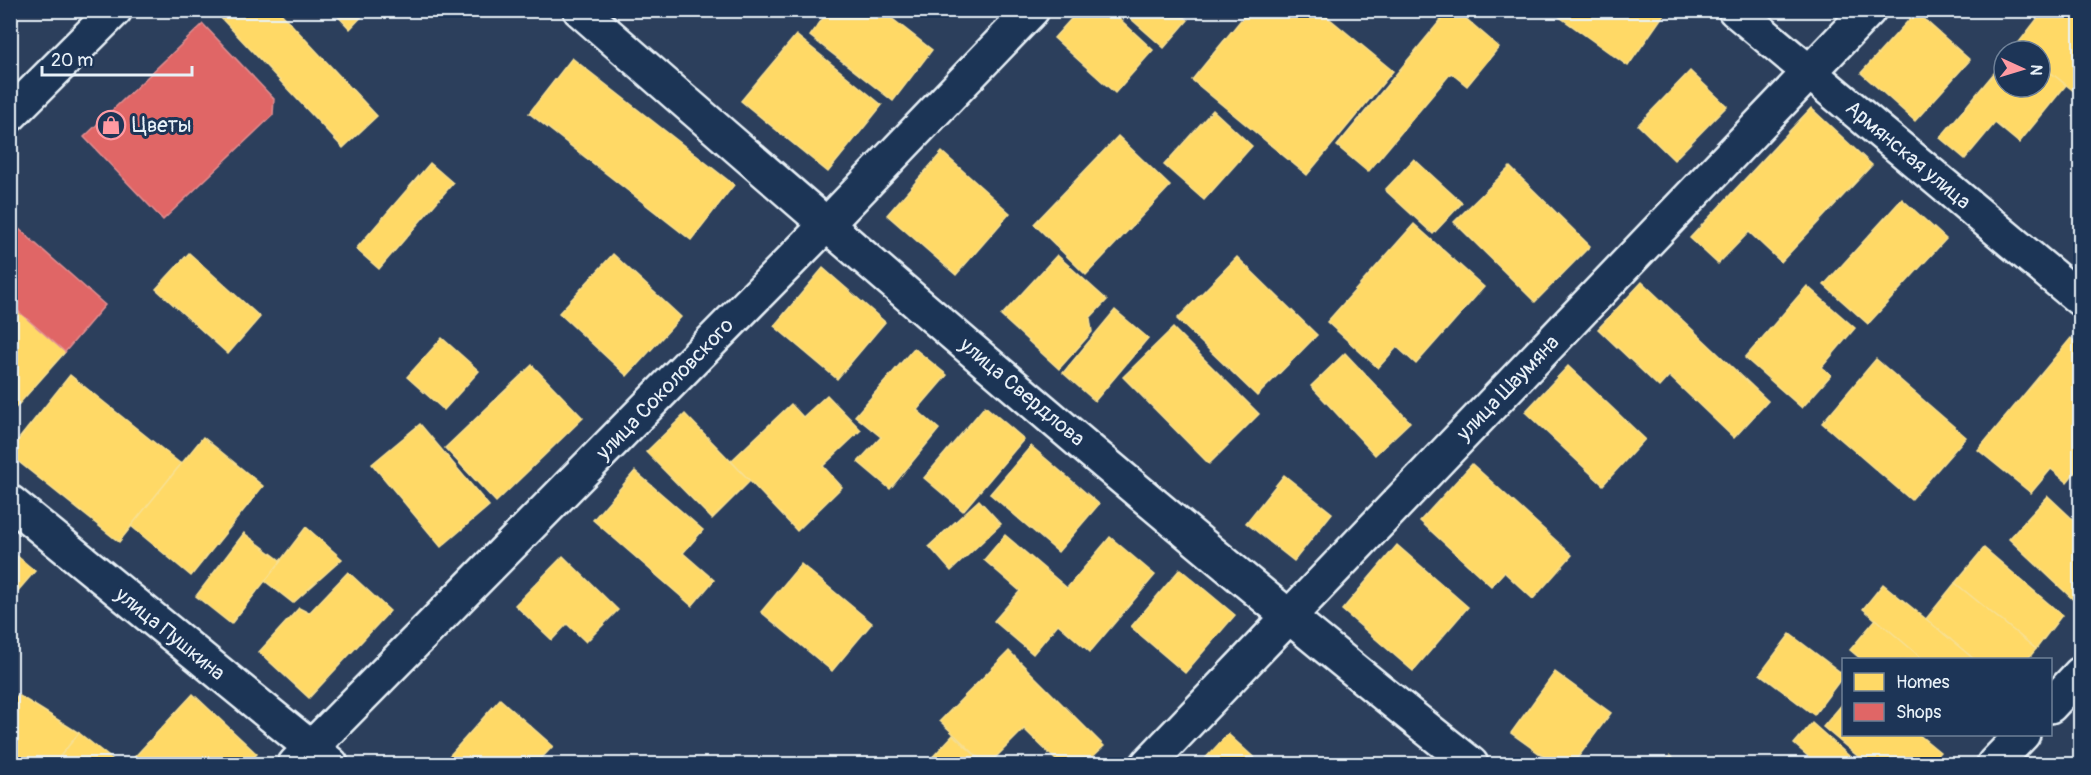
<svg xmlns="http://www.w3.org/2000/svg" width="2091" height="775" viewBox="0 0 2091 775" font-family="Pangolin,sans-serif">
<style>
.homes{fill:#ffd966;stroke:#f8e092;stroke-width:1.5}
.shops{fill:#e06666;stroke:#e29092;stroke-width:1.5}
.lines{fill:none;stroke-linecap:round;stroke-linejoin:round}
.minor-casing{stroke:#e8f1f8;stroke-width:38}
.tertiary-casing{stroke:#e8f1f8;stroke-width:38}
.minor{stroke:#1d3557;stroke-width:33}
.tertiary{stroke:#1d3557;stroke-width:33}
.labels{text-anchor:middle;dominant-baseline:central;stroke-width:6;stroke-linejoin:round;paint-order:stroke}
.poi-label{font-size:21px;fill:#e8f1f8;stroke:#1d3557;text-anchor:start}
.street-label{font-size:21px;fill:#e8f1f8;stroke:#1d3557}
</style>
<rect width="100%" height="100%" fill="#2c3f5c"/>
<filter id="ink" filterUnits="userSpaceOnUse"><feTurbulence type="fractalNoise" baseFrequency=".0167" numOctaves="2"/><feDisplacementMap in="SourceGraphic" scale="12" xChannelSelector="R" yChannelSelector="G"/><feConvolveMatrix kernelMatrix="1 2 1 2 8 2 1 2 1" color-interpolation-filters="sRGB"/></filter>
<g filter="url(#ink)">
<!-- homes -->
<g class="homes">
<path d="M229,10H278L377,116L343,148L221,18Z"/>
<path d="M332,10H368L350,29Z"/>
<path d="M829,10H881L932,50L893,101L810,36Z"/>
<path d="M1079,10H1110L1153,50L1115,93L1054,38Z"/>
<path d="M1121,10H1177L1188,20L1164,48Z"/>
<path d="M1249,10H1319L1393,71L1307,175L1192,80Z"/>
<path d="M1449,10H1456L1499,47L1467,86L1451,73L1368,172L1337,146Z"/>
<path d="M1560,10H1667L1628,66L1557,15Z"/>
<path d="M2044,10H2064L2080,22V96L2040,64V51H2024L2017,45Z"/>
<path d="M1916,12L1970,60L1915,121L1861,73Z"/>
<path d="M796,35L882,105L828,172L741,101Z"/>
<path d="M572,58L734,185L691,240L529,113Z"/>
<path d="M2004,61V87H2040V64L2066,85L2019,143L1995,123L1965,159L1940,138Z"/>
<path d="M1690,71L1727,106L1674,160L1638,125Z"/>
<path d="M1811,108L1872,165L1781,262L1749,232L1718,264L1690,238Z"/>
<path d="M1213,110L1252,146L1204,200L1164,165Z"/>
<path d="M1118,136L1170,186L1086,275L1034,224Z"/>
<path d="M942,152L1010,213L956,275L887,215Z"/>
<path d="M1414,159L1462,203L1433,234L1385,190Z"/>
<path d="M430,163L453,183L379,269L356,249Z"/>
<path d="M1510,167L1590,246L1535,302L1454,222Z"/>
<path d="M1902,199L1946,239L1868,324L1824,285Z"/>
<path d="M1414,224L1484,287L1416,364L1397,347L1378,368L1327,322Z"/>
<path d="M189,253L260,317L228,354L156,289Z"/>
<path d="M613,254L681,317L627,376L559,313Z"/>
<path d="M1057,255L1107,300L1090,318L1092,332L1059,369L1001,316Z"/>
<path d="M1237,257L1317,335L1257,396L1177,319Z"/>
<path d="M823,268L885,322L837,379L774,326Z"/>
<path d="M1642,282L1768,401L1734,438L1669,376L1659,387L1598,329Z"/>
<path d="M1807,286L1855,328L1822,367L1831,375L1802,408L1745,358Z"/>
<path d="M10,304L65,352L10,414Z"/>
<path d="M1115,310L1148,338L1095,401L1063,373Z"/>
<path d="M1173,328L1259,414L1209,464L1123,377Z"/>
<path d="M442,338L479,371L444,410L407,377Z"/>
<path d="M2071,338L2080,346V466L2067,482L2051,469L2031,493L1978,450Z"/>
<path d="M914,348L947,375L917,410L939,429L890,489L858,462L881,437L855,416Z"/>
<path d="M1345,353L1410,422L1375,455L1311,386Z"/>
<path d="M1876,359L1966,437L1911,500L1822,423Z"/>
<path d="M532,365L583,418L496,502L445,448Z"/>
<path d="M1568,366L1645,439L1603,485L1525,412Z"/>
<path d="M70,375L181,464L119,542L10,455V450Z"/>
<path d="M827,395L861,430L823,466L842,487L797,531L731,461L791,404L803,417Z"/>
<path d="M985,406L1024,439L963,511L924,478Z"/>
<path d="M685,414L750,481L712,519L646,452Z"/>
<path d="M420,424L489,506L441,547L372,464Z"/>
<path d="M203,437L263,486L191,576L131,526Z"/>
<path d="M1031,446L1099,504L1058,552L990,494Z"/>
<path d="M1472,464L1572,555L1533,599L1504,572L1491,586L1420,521Z"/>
<path d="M635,471L703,530L683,553L714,580L692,606L593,520Z"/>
<path d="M1284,475L1332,513L1294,561L1246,523Z"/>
<path d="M2048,496L2080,526V601L2078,604L2009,539Z"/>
<path d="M979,500L1001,524L951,571L929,546Z"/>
<path d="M306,527L342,559L293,603L265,581Z"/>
<path d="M244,533L281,561L231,624L196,596Z"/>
<path d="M1005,535L1067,588L1110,537L1155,575L1090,652L1058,624L1033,654L994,621L1020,591L984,560Z"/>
<path d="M1397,545L1468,607L1413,671L1342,610Z"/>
<path d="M1984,548L2062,615L2036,649L1955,583Z"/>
<path d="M10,550L35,571L10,600Z"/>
<path d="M563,556L618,610L586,642L567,624L552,640L515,605Z"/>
<path d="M801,564L872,623L832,671L761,612Z"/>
<path d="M1180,569L1235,615L1185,673L1131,627Z"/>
<path d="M348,572L390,611L309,698L259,652L299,608L309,613Z"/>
<path d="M1955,583L2036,649L2027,660H1975L1926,619Z"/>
<path d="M1883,584L1926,619L1975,660H1924L1863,609Z"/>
<path d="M1876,619L1924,660H1862L1850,650Z"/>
<path d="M1790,634L1844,675L1814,715L1760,674Z"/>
<path d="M1009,651L1104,746L1085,764H1060L1024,729L989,764H985L940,721Z"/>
<path d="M1555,672L1611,713L1573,764H1554L1511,733Z"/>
<path d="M193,694L257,754L247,764H128Z"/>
<path d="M18,695L79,733L54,764H10V704Z"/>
<path d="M500,699L553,746L536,764H442Z"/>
<path d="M1844,702V734H1918L1940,752L1929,764H1867L1823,727Z"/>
<path d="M1812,723L1858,764H1817L1794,744Z"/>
<path d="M79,733L118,764H54Z"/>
<path d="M1228,734L1261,764H1200Z"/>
<path d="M953,735L966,747L985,764H926Z"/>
<path d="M1670,756L1681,764H1664Z"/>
</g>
<!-- shops -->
<g class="shops">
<path d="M203,24L274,99L273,115L163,220L84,137Z"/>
<path d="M10,221L105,305L65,352L10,304Z"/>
</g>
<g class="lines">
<!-- minor casing -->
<g class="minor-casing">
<g id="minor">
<path d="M580,10C873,266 1167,522 1471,764"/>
<path d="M1735,10L2080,299"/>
<path d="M2050,706L2080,674"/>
<path d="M1994,764L2023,734"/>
</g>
</g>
<!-- tertiary casing -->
<g class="tertiary-casing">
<g id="tertiary">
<path d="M10,115L115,10"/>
<path d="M10,502L331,764"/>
<path d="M295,764L826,225L1032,10"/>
<path d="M1148,764L1869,10"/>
</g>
</g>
<!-- minor -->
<use href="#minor" class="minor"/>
<!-- tertiary -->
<use href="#tertiary" class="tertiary"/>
</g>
</g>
<!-- icons -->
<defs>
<g id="shop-ring" transform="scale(1.5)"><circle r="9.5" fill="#1d3557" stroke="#ff9aa2" stroke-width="1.5"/><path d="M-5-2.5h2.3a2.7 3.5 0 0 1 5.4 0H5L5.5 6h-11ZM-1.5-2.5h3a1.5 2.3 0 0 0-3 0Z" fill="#ff9aa2"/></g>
</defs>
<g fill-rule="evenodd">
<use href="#shop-ring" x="111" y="125"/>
</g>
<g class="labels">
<!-- poi labels -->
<g class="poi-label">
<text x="132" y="125">Цветы</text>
</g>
<!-- street labels -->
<g class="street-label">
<text transform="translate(1908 155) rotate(40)">Армянская улица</text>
<text transform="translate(1508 388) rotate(-46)">улица Шаумяна</text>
<text transform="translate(665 389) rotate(-46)">улица Соколовского</text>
<text transform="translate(1022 392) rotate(40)">улица Свердлова</text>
<text transform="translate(170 634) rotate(39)">улица Пушкина</text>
</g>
</g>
<!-- margin -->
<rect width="2091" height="775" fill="none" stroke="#1d3557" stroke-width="36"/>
<rect x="18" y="18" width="2055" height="739" fill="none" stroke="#e8f1f8" stroke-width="2" filter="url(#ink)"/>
<!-- legend -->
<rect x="1842" y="658" width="210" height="78" fill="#1d3557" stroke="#6e8097" stroke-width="1.5"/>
<rect x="1854" y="673" width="30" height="18" fill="#ffd966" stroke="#6e8097" stroke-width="1.5"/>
<text x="1896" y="688" font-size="18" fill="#e8f1f8">Homes</text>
<rect x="1854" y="703" width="30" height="18" fill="#e06666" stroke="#6e8097" stroke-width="1.5"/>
<text x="1896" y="718" font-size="18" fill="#e8f1f8">Shops</text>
<!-- north arrow -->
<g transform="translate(2022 69) rotate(94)"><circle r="28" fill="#1d3557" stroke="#6e8097" stroke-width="1.5"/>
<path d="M0-4.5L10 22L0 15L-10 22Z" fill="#ff9aa2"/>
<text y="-9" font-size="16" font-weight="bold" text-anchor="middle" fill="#e8f1f8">N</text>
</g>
<!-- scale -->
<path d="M42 66v9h150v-9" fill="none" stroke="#e8f1f8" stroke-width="3"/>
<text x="51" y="66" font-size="18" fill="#e8f1f8" stroke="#1d3557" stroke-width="4.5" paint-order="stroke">20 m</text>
</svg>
